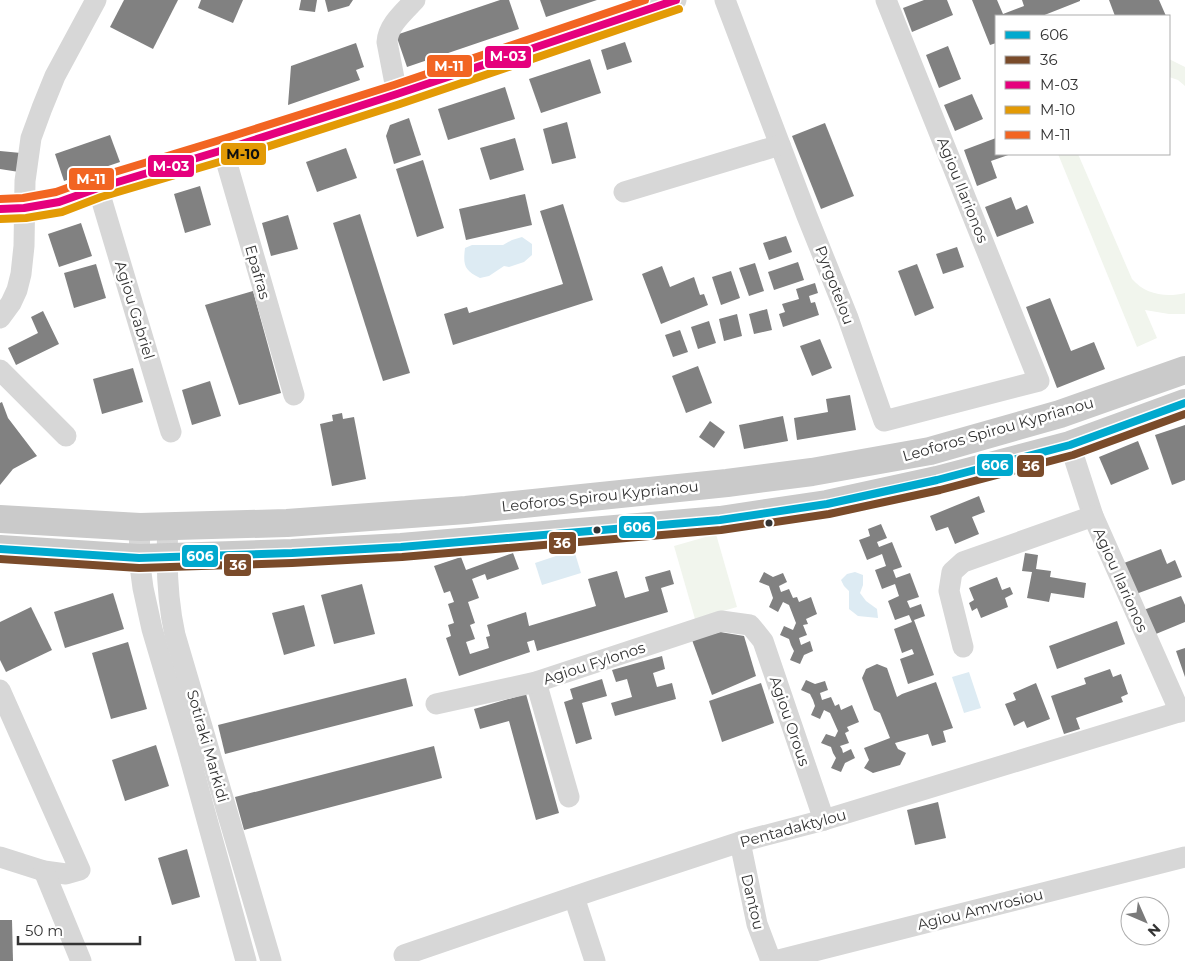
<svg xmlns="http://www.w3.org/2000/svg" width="1185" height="961" viewBox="0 0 1185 961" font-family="Montserrat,sans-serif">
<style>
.green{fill:#f1f5ed}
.water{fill:#ddebf3}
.building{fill:#818181}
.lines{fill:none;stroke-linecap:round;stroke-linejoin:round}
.minor{stroke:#d7d7d7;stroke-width:21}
.major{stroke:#cacaca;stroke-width:28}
.bus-1-casing{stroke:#fff;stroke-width:11}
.bus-2-casing{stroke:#fff;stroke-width:11}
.bus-3-casing{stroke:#fff;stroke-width:11}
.bus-4-casing{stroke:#fff;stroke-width:11}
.bus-5-casing{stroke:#fff;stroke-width:11}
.bus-1{stroke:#00a9ce;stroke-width:8}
.bus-2{stroke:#7a4b2a;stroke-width:8}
.bus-3{stroke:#e5007d;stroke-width:8}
.bus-4{stroke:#e39a05;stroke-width:8}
.bus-5{stroke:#f26522;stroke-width:8}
.bus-dot{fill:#333;stroke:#fff;stroke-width:2}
.labels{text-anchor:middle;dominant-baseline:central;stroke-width:5;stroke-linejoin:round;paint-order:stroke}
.street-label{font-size:15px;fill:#333;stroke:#fff}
.line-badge{stroke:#fff;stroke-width:2}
.badge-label{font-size:14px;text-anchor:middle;font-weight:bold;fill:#fff}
.pale-badge-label{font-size:14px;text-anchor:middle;font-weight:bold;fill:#111}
</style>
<rect width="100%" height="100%" fill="#fff"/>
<!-- green -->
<g class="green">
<path d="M1169,59L1185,67V86L1178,80L1169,77Z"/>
<path d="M1058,154H1078L1132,279C1145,294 1165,298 1185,293V314H1169L1145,310L1157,338L1137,347Z"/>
<path d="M716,534L737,607L695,619L674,546Z"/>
</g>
<!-- water -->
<g class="water">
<path d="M522,237L532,244V255L524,262L509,267L504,266L489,276L480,278C464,270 463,265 465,248L472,245H503L512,240Z"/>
<path d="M574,550L581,573L542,585L535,563Z"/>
<path d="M855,572L863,575V585L860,593L866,601L877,609L878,618L858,616L849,609V591L844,586L841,580L847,574Z"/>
<path d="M969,672L981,708L964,713L952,677Z"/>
</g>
<!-- building -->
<g class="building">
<path d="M124,0H178L153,49L110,27Z"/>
<path d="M201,0H243L233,23L198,8Z"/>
<path d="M301,0H317L315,12L299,10Z"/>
<path d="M325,0H353L349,6L328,12Z"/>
<path d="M500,0H509L519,29L407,67L396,35Z"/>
<path d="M540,0H597L546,17Z"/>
<path d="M924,0H947L953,15L912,32L903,8Z"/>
<path d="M972,0H997L1003,14L1024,6L1022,0H1080V1L1042,16H996V43L990,45Z"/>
<path d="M1109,0H1159L1166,16H1115Z"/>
<path d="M625,42L632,62L607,70L601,50Z"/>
<path d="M356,43L364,67L356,70L360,80L288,105L291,66Z"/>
<path d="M948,46L961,79L939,88L926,55Z"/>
<path d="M590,59L601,93L541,113L529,79Z"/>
<path d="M505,87L515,119L448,140L438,109Z"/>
<path d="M972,94L983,119L955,131L944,105Z"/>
<path d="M409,118L421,155L394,164L386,136L390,125Z"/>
<path d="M567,122L576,158L552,164L543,129Z"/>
<path d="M825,123L854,196L821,209L792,136Z"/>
<path d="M110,135L120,162L64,181L55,154Z"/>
<path d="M515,138L524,170L490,180L480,148Z"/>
<path d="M996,138V154H1011L991,161L997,178L977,186L964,150Z"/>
<path d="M346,148L357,178L317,192L306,162Z"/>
<path d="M0,151L21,153L19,172L0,169Z"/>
<path d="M423,160L444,228L417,237L396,169Z"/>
<path d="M200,186L211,225L185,233L174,194Z"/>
<path d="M525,194L532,225L466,240L459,209Z"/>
<path d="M1011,197L1016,210L1027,205L1034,223L997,237L985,207Z"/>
<path d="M563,204L593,300L453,345L444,314L467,307L469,313L563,284L540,211Z"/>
<path d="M360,214L410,373L383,381L333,223Z"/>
<path d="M288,215L298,249L271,256L262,223Z"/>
<path d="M81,223L92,256L59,267L48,234Z"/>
<path d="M786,236L792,252L769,260L763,243Z"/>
<path d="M957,247L964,267L943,274L936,254Z"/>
<path d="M798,262L804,280L774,290L768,272Z"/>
<path d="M755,263L764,291L749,296L739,268Z"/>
<path d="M96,264L106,298L74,308L64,273Z"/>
<path d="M917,264L934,308L915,316L898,271Z"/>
<path d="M662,266L670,287L694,277L700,295L704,294L708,305L661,324L642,274Z"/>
<path d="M731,271L740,298L721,305L712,277Z"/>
<path d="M815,283L818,293L809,296L811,303L815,302L819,315L783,327L779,314L785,312L782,304L799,299L796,289Z"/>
<path d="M253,291L281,393L239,405L205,305Z"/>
<path d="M1050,298L1071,351L1094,342L1105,369L1057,388L1026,307Z"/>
<path d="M767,309L772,330L754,334L749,314Z"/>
<path d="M43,311L59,344L16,365L8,348L38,333L31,317Z"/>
<path d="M737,314L742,336L724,341L719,319Z"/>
<path d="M709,321L716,343L698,349L691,327Z"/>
<path d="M680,330L688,352L673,357L665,335Z"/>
<path d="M820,339L832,368L812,376L800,346Z"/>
<path d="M698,366L712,403L686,413L672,376Z"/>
<path d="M133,368L143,402L102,414L93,379Z"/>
<path d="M210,381L221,416L192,425L182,390Z"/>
<path d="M850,395L856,430L797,440L794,418L828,412L826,399Z"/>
<path d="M2,402L8,418L37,456L13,469L0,485V403Z"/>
<path d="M342,413L343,419L354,417L366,479L332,486L320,424L333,421L332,415Z"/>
<path d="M783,416L788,441L744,449L739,425Z"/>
<path d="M710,421L725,432L714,448L699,437Z"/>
<path d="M1185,425V480L1172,485L1155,435Z"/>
<path d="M1138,441L1149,469L1111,485L1099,457Z"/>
<path d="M979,496L985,512L972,517L979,534L955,544L948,527L936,531L930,516Z"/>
<path d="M881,524L887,538L877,542L879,547L892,542L902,567L893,570L896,578L910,573L919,597L907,601L910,608L921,604L925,616L914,620L934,675L908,684L900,659L914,654L912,649L902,653L894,629L912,622L909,615L895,620L888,601L899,596L895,584L882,589L875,570L886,566L882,554L867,560L859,540L870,536L868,529Z"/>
<path d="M1161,549L1167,564L1175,560L1182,577L1136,594L1124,563Z"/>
<path d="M513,553L519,569L487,580L485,574L472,579L479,598L468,602L475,623L470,625L475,639L466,642L470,654L489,648L486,637L490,636L487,625L526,612L529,626L596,606L588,579L617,571L625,598L649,591L645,577L670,570L674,584L661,588L668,612L537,651L534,640L527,642L530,652L459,676L446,638L451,636L448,625L454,623L448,604L454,602L450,591L444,593L434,566L461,557L466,570Z"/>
<path d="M1025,553L1038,555L1036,569L1051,571L1050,577L1086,583L1084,598L1051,593L1049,602L1027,598L1032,572L1022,571Z"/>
<path d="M764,572L773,577L783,573L787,582L779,586L781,592L789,589L793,598L797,597L799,602L811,597L817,614L806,619L808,624L803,625L807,635L799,638L801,645L810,641L813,651L804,655L800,664L790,660L794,651L791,645L789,639L780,635L784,626L793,630L796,623L789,605L783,602L778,612L769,607L773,598L769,586L759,582Z"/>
<path d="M997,577L1002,590L1010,587L1013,594L1005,598L1008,607L981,618L977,608L972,611L969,603L974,600L969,588Z"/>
<path d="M362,584L375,634L334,644L321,595Z"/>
<path d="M113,593L124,629L65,648L54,612Z"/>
<path d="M1181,596L1185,605V622L1151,636L1141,611Z"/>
<path d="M304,605L315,646L284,655L272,613Z"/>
<path d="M31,607L52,650L6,672L0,660V622Z"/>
<path d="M1117,621L1125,644L1057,669L1049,646Z"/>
<path d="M720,632L744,636L756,676L712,695L692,640Z"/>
<path d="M128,642L147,709L111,719L92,653Z"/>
<path d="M1185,648V677L1176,651Z"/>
<path d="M662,656L665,669L653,673L657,687L672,683L676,699L615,716L611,703L632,697L627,679L616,682L612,670Z"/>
<path d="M877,664L887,668L897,697L902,694L936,682L953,728L943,731L946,742L932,746L928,734L895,743L898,749L906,753L900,765L873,773L864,768L869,760L864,748L890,738L880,713L874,710L862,678L866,669Z"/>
<path d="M1110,669L1113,677L1121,674L1128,694L1121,697L1123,702L1076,718L1080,729L1064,734L1051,696L1086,684L1084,678Z"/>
<path d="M406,678L413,706L225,754L218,725Z"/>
<path d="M602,679L607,696L582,703L592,739L576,744L564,702L573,699L570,689Z"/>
<path d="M806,680L815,684L825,681L828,690L820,693L822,700L831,697L835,706L839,704L841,710L852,705L859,722L847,727L849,731L845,733L849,743L840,746L842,749L843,753L851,749L855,758L845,763L841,772L831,768L836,758L833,753L831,747L821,743L826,734L835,737L838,731L830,713L824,710L820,719L811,715L815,706L813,700L810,694L801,690Z"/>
<path d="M761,683L774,723L722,742L709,701Z"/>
<path d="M1036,683L1050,719L1027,728L1024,721L1014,726L1005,704L1016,700L1013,693Z"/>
<path d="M526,694L559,813L536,820L509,721L480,729L474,709Z"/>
<path d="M156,745L169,786L125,801L112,760Z"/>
<path d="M434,746L442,778L244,830L235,797Z"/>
<path d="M938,802L946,838L915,845L907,810Z"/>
<path d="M187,849L200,897L172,905L158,858Z"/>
<path d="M0,920H12L13,961H0Z"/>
</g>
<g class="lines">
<!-- minor -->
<g class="minor">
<path d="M725,0L807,216L848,318L884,421L1039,381L886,0"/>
<path d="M397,94L387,42C388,25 404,12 415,0"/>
<path d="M223,150L294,395"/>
<path d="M98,188L171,432"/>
<path d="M624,192L780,145"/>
<path d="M0,209L24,208L59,202L98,188L223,150L397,94L676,0"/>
<path d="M0,318L11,303L17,290L21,274L24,246L25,181L31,138L42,108L55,76L96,0"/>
<path d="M0,370L66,436"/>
<path d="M1070,445L1093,516L1180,712"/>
<path d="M140,527L139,558L143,588L152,629L188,751L246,961"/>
<path d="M168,527C166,563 167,599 175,635L271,961"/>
<path d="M963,647L949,591L952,572L963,562L1093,516"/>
<path d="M536,682L569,797"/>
<path d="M0,690L80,870L66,874L44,871L0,857"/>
<path d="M436,704L536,682L721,621L750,625L763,641L824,820"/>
<path d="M740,842L757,924L771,961"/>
<path d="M44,871L81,961"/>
<path d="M574,897L595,961"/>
<path d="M404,955L594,890L740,842L824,820L1185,710"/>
<path d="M775,961L1185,857"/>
</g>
<!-- major -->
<g class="major">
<path d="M0,519L140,527L287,523L466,510L727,483L812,472L930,451L1060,414L1185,370"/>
<path d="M0,549L139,558L292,553L401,547L720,520L827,504L937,480L1070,445L1185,403"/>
</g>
<!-- bus-1 casing -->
<g class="bus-1-casing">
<path id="bus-1" d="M0,549L139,558L292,553L401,547L720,520L827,504L937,480L1070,445L1185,403"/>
</g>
<!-- bus-2 casing -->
<g class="bus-2-casing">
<path id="bus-2" d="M0,559L139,568L292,563L402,557L721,530L829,514L940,490L1073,455L1185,414"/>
</g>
<!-- bus-3 casing -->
<g class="bus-3-casing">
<path id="bus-3" d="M0,209L24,208L59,202L98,188L223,150L397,94L676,0"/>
</g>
<!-- bus-4 casing -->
<g class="bus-4-casing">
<path id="bus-4" d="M0,219L26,218L62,212L101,197L226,160L400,104L679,9"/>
</g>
<!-- bus-5 casing -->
<g class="bus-5-casing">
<path id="bus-5" d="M0,199L23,198L56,192L95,178L220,140L394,85L645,0"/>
</g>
<!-- bus-1 -->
<use href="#bus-1" class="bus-1"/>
<!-- bus-2 -->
<use href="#bus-2" class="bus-2"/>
<!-- bus-3 -->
<use href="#bus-3" class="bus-3"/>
<!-- bus-4 -->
<use href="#bus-4" class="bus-4"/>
<!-- bus-5 -->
<use href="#bus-5" class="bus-5"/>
</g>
<!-- markers -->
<g class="bus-dot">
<circle cx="769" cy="523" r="4.5"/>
<circle cx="597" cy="530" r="4.5"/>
</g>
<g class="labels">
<!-- street labels -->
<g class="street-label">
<text transform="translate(963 190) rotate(68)">Agiou Ilarionos</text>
<text transform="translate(258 272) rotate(74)">Epafras</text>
<text transform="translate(835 285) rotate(69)">Pyrgotelou</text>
<text transform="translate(135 310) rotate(73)">Agiou Gabriel</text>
<text transform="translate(998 429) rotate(-16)">Leoforos Spirou Kyprianou</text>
<text transform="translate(600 496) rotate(-6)">Leoforos Spirou Kyprianou</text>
<text transform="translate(1121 580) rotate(66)">Agiou Ilarionos</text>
<text transform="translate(594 663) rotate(-18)">Agiou Fylonos</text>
<text transform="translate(790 721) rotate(71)">Agiou Orous</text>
<text transform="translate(208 746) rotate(74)">Sotiraki Markidi</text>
<text transform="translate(793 828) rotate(-15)">Pentadaktylou</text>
<text transform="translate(753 902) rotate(77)">Dantou</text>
<text transform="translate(980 909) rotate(-14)">Agiou Amvrosiou</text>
</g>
</g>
<g class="line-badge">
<rect x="484" y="45" width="48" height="24" rx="5" fill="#e5007d"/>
<rect x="426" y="54" width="47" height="24" rx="5" fill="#f26522"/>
<rect x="220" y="142" width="47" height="24" rx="5" fill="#e39a05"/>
<rect x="147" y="154" width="48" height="24" rx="5" fill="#e5007d"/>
<rect x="68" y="167" width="47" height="24" rx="5" fill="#f26522"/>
<rect x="976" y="453" width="38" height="24" rx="5" fill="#00a9ce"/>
<rect x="1016" y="454" width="29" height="24" rx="5" fill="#7a4b2a"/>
<rect x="618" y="515" width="38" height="24" rx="5" fill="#00a9ce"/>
<rect x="548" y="531" width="29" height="24" rx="5" fill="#7a4b2a"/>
<rect x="181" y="544" width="38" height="24" rx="5" fill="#00a9ce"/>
<rect x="223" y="553" width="29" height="24" rx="5" fill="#7a4b2a"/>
</g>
<g class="badge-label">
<text x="508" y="61">M-03</text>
<text x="449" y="71">M-11</text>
<text x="171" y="171">M-03</text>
<text x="91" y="184">M-11</text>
<text x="995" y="470">606</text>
<text x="1031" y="471">36</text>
<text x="637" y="532">606</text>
<text x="562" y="548">36</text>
<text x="200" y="561">606</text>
<text x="238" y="570">36</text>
</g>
<g class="pale-badge-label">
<text x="243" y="159">M-10</text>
</g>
<!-- legend -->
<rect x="995" y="15" width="175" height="140" fill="#ffffff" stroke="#adadad"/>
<rect x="1005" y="31" width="25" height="8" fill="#00a9ce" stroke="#adadad"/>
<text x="1040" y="40" font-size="15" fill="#333333">606</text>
<rect x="1005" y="56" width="25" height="8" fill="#7a4b2a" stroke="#adadad"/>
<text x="1040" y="65" font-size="15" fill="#333333">36</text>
<rect x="1005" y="81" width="25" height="8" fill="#e5007d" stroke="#adadad"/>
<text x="1040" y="90" font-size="15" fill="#333333">M-03</text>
<rect x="1005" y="106" width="25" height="8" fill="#e39a05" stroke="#adadad"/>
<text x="1040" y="115" font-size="15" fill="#333333">M-10</text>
<rect x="1005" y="131" width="25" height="8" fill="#f26522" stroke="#adadad"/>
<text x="1040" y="140" font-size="15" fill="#333333">M-11</text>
<!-- north arrow -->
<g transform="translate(1145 921) rotate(135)"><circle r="24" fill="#ffffff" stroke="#adadad"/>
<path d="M0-4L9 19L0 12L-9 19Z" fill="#7a7a7a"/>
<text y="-8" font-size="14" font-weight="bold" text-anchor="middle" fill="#333333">N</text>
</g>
<!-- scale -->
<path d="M18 936v8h122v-8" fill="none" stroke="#333333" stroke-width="2.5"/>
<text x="25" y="936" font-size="15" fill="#333333" stroke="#ffffff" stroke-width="4" paint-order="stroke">50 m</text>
</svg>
